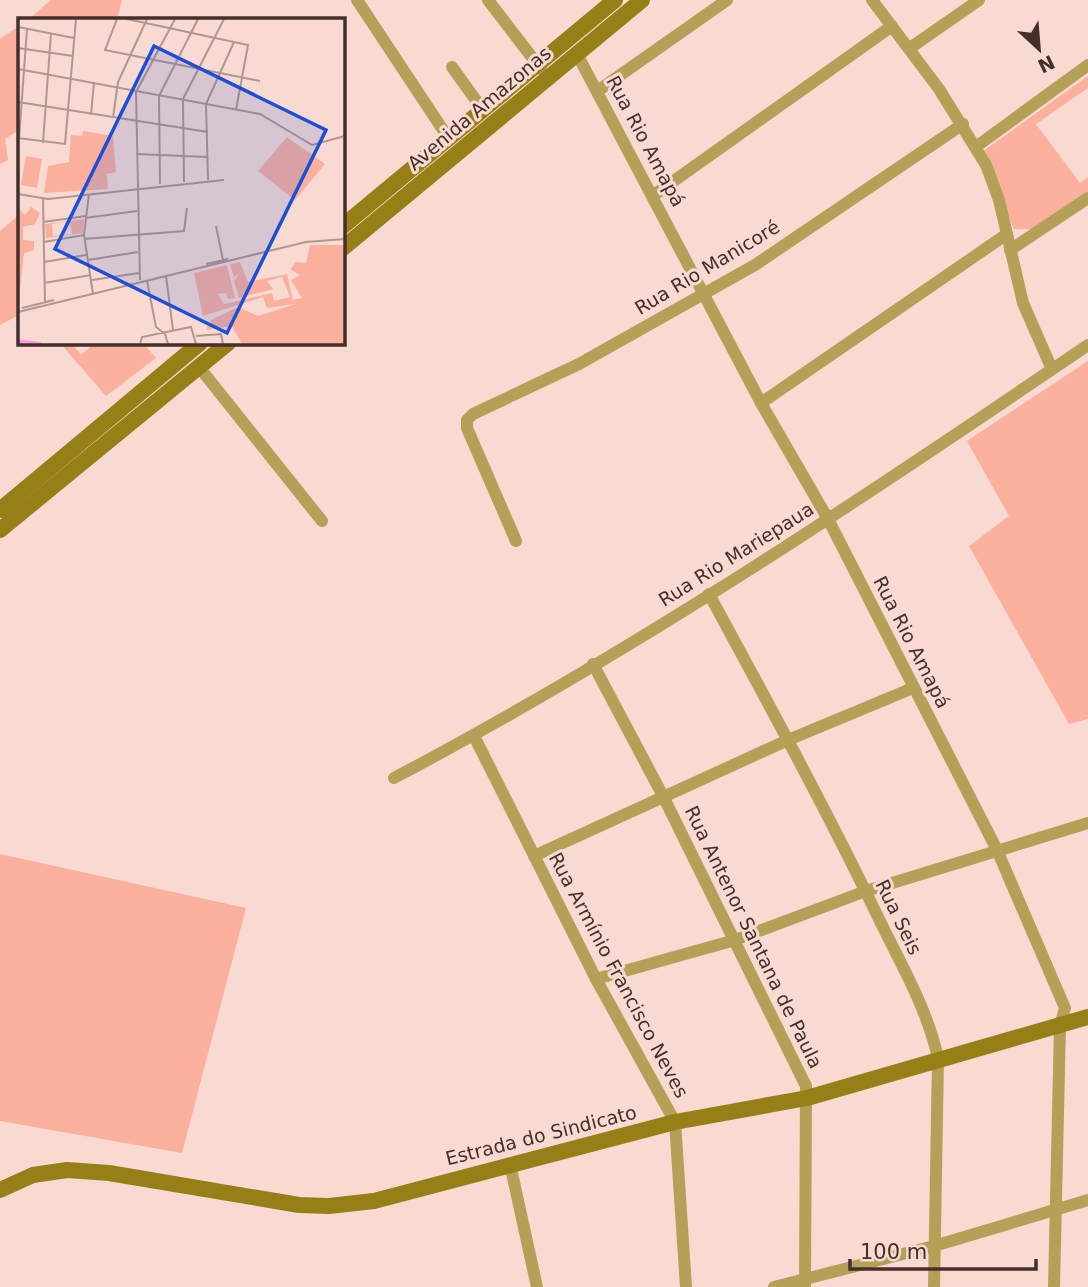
<svg xmlns="http://www.w3.org/2000/svg" width="1088" height="1287" viewBox="0 0 1088 1287" font-family="'DejaVu Sans',sans-serif">
<style>
.green{fill:#fbaf9d}
.lines{fill:none;stroke-linecap:round;stroke-linejoin:round}
.street{stroke:#b4a057;stroke-width:12}
.secondary{stroke:#977f17;stroke-width:16}
.labels{text-anchor:middle;dominant-baseline:central;stroke-width:6;stroke-linejoin:round;paint-order:stroke}
.street-label{font-size:19px;fill:#44302b;stroke:#f9dad2}
.inset-river{fill:none;stroke:#fd99ea;stroke-width:3.5}
.inset-road{fill:none;stroke:#b1968f;stroke-width:2}
.view{fill:#1d4ed8;fill-opacity:0.15;stroke:#1d4ed8;stroke-width:3.5}
.inset-edge{fill:none;stroke:#44302b;stroke-width:3.5}
</style>
<rect width="100%" height="100%" fill="#f9dad2"/>
<!-- green -->
<g class="green">
<path d="M51,0H122L117,19H29Z"/>
<path d="M19,26V130L5,139L8,160L0,164V39Z"/>
<path d="M1088,76V88L1036,124L1080,183L1088,177V192L1032,229H1014L982,152Z"/>
<path d="M19,215V315L0,325V231Z"/>
<path d="M60,343H71L81,355L95,343H143L156,358L106,396Z"/>
<path d="M1088,361V719L1069,724L969,546L1009,516L967,441Z"/>
<path d="M0,854L246,908L182,1153L0,1121Z"/>
</g>
<g class="lines">
<!-- street -->
<g class="street">
<path d="M357,0L449,139"/>
<path d="M488,0L541,69"/>
<path d="M872,0L939,89L986,165L999,200L1023,303L1051,367"/>
<path d="M910,48L979,0"/>
<path d="M577,54L761,403L828,519L997,850L1065,1008L1060,1026L1054,1287"/>
<path d="M452,67L483,110"/>
<path d="M599,90L727,0"/>
<path d="M977,146L1088,65"/>
<path d="M654,195L892,26"/>
<path d="M1010,250L1088,198"/>
<path d="M199,367L322,521"/>
<path d="M761,403L1007,234"/>
<path d="M516,541L467,428V420L473,414L579,364L755,265L963,124"/>
<path d="M709,594C767,701 825,807 878,917C900,963 928,1009 938,1059L934,1287"/>
<path d="M593,664L663,796L806,1086L805,1287"/>
<path d="M474,736L596,979L675,1122L686,1287"/>
<path d="M394,778C635,651 863,498 1088,345"/>
<path d="M534,856L788,740L913,688"/>
<path d="M596,979L735,940L866,891L1088,823"/>
<path d="M510,1164L537,1287"/>
<path d="M774,1287L934,1246L1088,1200"/>
</g>
<!-- secondary -->
<g class="secondary">
<path d="M343,226L615,0"/>
<path d="M343,248L642,0"/>
<path d="M0,510L200,343"/>
<path d="M0,530L228,343"/>
<path d="M0,1190L33,1175L67,1170L109,1173L299,1205L329,1206L374,1201L675,1122L807,1098L1088,1017"/>
</g>
</g>
<g class="labels">
<!-- street labels -->
<g class="street-label">
<text transform="translate(479 108) rotate(-40)">Avenida Amazonas</text>
<text transform="translate(646 141) rotate(62)">Rua Rio Amapá</text>
<text transform="translate(707 267) rotate(-31)">Rua Rio Manicoré</text>
<text transform="translate(736 554) rotate(-32)">Rua Rio Mariepaua</text>
<text transform="translate(912 642) rotate(63)">Rua Rio Amapá</text>
<text transform="translate(899 917) rotate(64)">Rua Seis</text>
<text transform="translate(754 937) rotate(64)">Rua Antenor Santana de Paula</text>
<text transform="translate(619 975) rotate(62)">Rua Armínio Francisco Neves</text>
<text transform="translate(541 1135) rotate(-14)">Estrada do Sindicato</text>
</g>
</g>
<!-- overview -->
<g transform="translate(18 18)">
<rect width="327" height="327" fill="#f9dad2"/>
<path d="M65,113L95,118L98,154L89,156L90,171L26,175L30,148L51,144L53,117L64,118ZM269,119L307,146L277,182L240,153ZM8,138L24,141L19,170L3,167ZM13,189L22,195L17,206L5,209V222L16,223V232L6,235L0,289V190L7,197ZM66,201L65,215L28,220L27,206ZM52,203L54,216L35,218L34,206ZM292,227H327V326H224L214,308L188,312L193,302L220,289L240,298L277,286L249,290L245,279L185,298L176,255L209,247L217,280L210,281L208,275L200,276L206,286L254,275L256,283L272,279L264,259L249,263L255,271L221,280L216,263L223,253L216,260L212,246L222,244L230,264L269,256L275,282L284,280L273,262L282,257L272,251L278,244L288,245Z" fill="#fbaf9d" fill-rule="evenodd"/>
<path class="inset-river" d="M0,323L23,326"/>
<path class="inset-road" d="M99,1L87,32L242,63M109,1L230,27L218,92M0,9L56,20M0,30L55,38M0,51L242,96L294,127L327,118M0,84L190,114M73,97L76,64M95,100L100,64L129,1M0,120L47,126L58,1M1,121L9,11M25,125L33,15M118,136L190,139M190,162L188,86L216,24M166,164L165,81L206,1M142,166L141,78L180,1M0,176L30,181L206,162M71,176L66,217L75,276M25,181L27,285M67,200L119,193M25,204L68,198M198,208L205,242M66,221L166,213L169,190M26,224L66,217M70,242L120,234M26,244L68,237M188,246L210,241M148,258L155,312M74,262L121,255M122,262L118,74L157,1M129,263L138,309L147,316L150,326M26,265L73,257M4,290L36,282M0,294L288,224L327,221M178,318L203,316L205,326M122,326L124,319L173,309L178,326"/>
<path class="view" d="M136,28L308,112L209,315L37,231Z"/>
<rect width="327" height="327" class="inset-edge"/>
</g>
<!-- north arrow -->
<g transform="translate(1039 49) rotate(154)" stroke="#f9dad2" stroke-width="5" paint-order="stroke">
<path d="M0-5L12 26L0 18L-12 26Z" fill="#44302b"/>
<text y="-10" font-size="19" font-weight="bold" text-anchor="middle" fill="#44302b">N</text>
</g>
<!-- scale -->
<path d="M850 1259v10h186v-10" fill="none" stroke="#44302b" stroke-width="3.5"/>
<text x="860" y="1259" font-size="21" fill="#44302b" stroke="#f9dad2" stroke-width="5" paint-order="stroke">100 m</text>
</svg>
